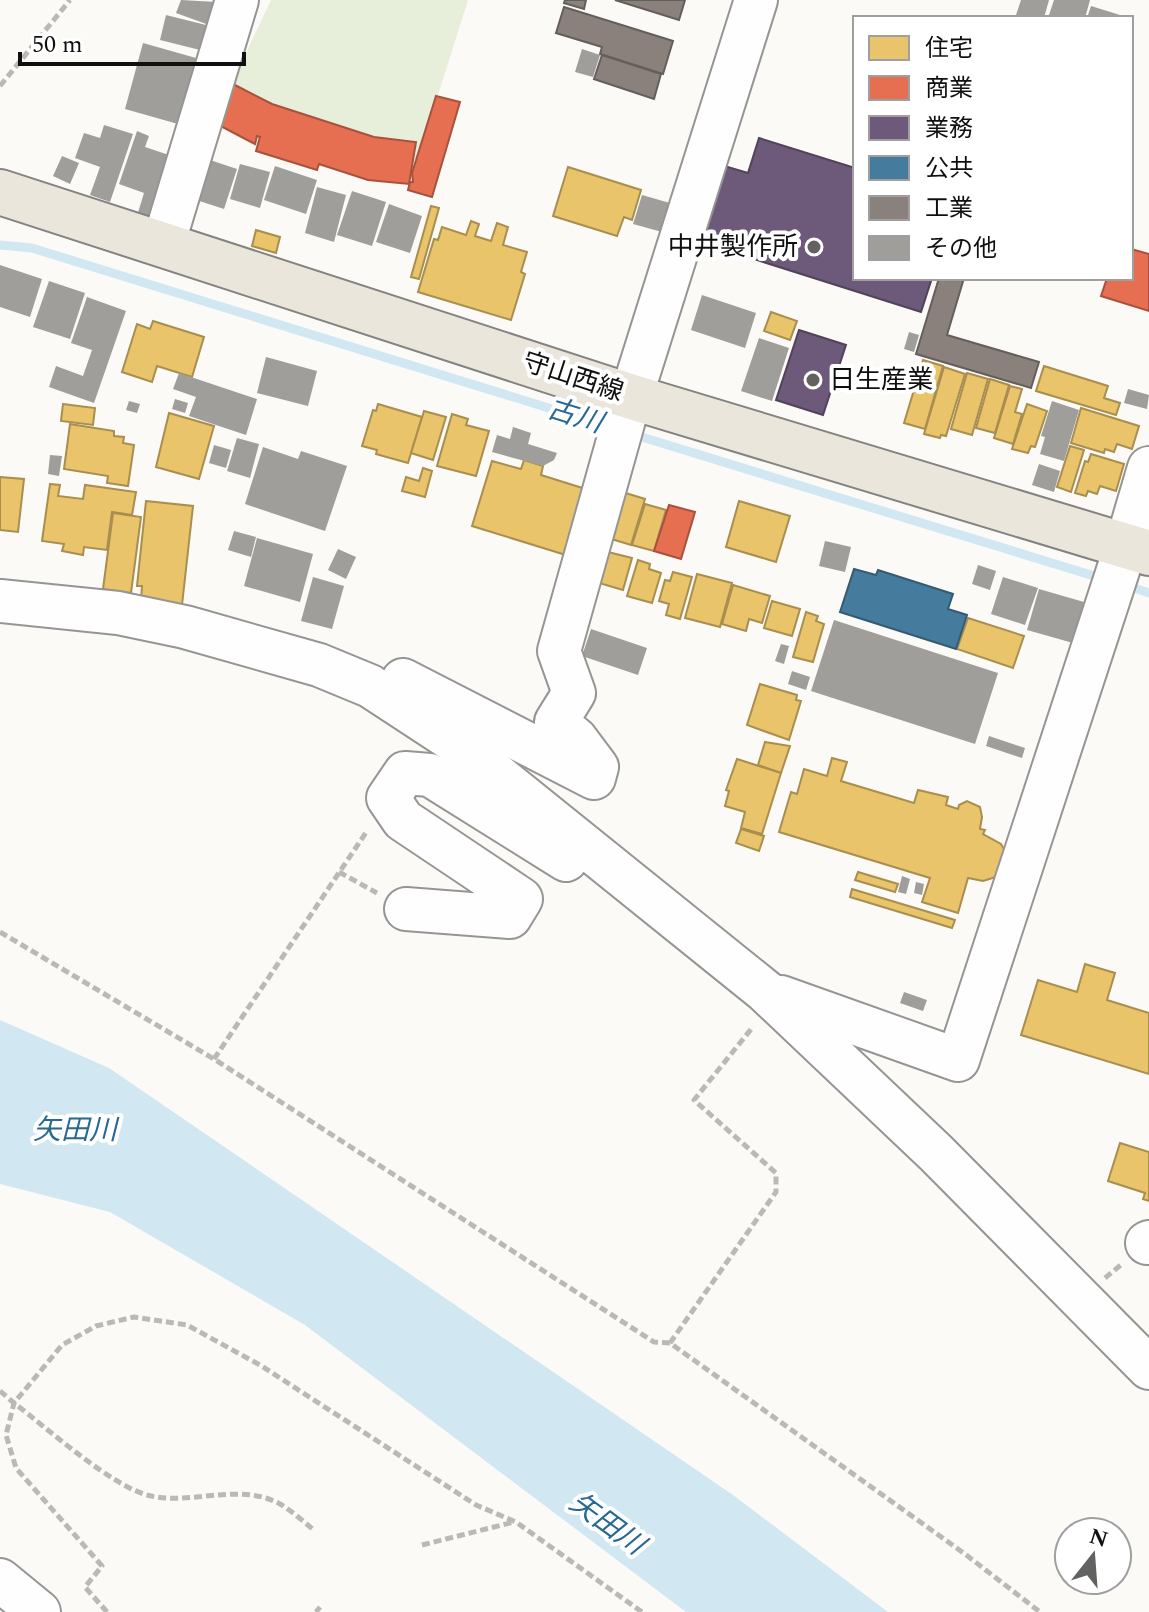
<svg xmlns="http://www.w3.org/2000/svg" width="1149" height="1612" viewBox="0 0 1149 1612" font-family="Spectral,'Noto Sans JP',serif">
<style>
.green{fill:#e7eed9}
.water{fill:#d1e7f2}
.homes{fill:#e9c46a;stroke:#a88e4f;stroke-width:2}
.shops{fill:#e76f51;stroke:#a6523e;stroke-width:2}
.offices{fill:#6d597a;stroke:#51435a;stroke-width:2}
.public{fill:#457b9d;stroke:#355b73;stroke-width:2}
.industry{fill:#8a817c;stroke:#655f5c;stroke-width:2}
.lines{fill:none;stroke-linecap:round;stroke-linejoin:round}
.stream{stroke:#d1e7f2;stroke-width:9}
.building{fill:#a09e9b}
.minor-casing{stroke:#969594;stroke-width:46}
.major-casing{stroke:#848381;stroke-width:48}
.path{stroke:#b9b9b8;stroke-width:5;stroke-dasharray:8 4;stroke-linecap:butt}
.minor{stroke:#fffefe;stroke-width:42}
.major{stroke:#eae6dc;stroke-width:44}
.poi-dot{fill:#636260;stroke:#fff;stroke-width:3}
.labels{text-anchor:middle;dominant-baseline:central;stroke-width:8;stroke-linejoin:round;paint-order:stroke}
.poi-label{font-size:26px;fill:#101010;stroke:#fff;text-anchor:end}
.street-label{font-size:26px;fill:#101010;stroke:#fff}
.water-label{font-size:28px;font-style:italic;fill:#266995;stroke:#fff}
</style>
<rect width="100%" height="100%" fill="#fcfaf6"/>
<!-- green -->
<path class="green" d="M271,0H468L410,184L360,178L252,145L213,123Z"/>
<!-- water -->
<path class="water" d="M0,1020L109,1068L733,1495L888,1612H686L305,1325L110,1212L0,1184Z"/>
<!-- homes -->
<g class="homes">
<path d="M568,167L641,190L632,220L624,217L617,236L553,216Z"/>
<path d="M431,206L439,208L419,279L411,277Z"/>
<path d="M471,221L479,224L475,236L491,241L497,223L508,227L503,245L527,252L521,272L525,274L511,320L418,292L434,239L438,240L442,227L466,235Z"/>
<path d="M256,230L280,237L276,253L252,246Z"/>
<path d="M771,312L797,321L790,340L764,331Z"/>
<path d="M153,321L204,337L192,377L157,366L152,382L122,372L137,324L150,329Z"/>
<path d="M923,360L943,366L925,429L904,423Z"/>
<path d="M1044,366L1108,386L1104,398L1120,403L1116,415L1036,391Z"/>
<path d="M944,367L965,374L946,436L941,435L940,438L924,434Z"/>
<path d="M967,373L988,379L972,435L951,429Z"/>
<path d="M990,379L1009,385L995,433L976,428Z"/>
<path d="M1010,386L1022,389L1015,412L1022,414L1013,444L994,438Z"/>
<path d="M63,404L95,408L93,425L61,421Z"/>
<path d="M378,404L422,417L408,463L376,454L377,450L362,446L373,410L376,411Z"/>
<path d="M1027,404L1047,411L1035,447L1031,446L1028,453L1012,449Z"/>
<path d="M1081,408L1139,426L1132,449L1117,444L1114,452L1105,449L1104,453L1071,443Z"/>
<path d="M424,411L446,417L433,460L411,453Z"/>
<path d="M169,413L214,426L199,479L156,467Z"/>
<path d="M452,414L468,419L466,425L489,431L476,476L437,466Z"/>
<path d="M70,424L114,431V436L124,437L123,443L134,445L128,486L107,483L108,476L64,469Z"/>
<path d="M1070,446L1084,450L1071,492L1057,487Z"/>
<path d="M1091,454L1124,464L1116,491L1100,486L1097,494L1088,491L1086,496L1075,493L1085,461L1088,462Z"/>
<path d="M524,460L543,466L541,475L592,491L572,557L472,526L492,461L521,469Z"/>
<path d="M423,468L432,471L425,497L402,491L406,477L419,481Z"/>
<path d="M0,477L24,479L18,532L0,530Z"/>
<path d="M50,484L60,485L58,496L83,499L85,485L136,492L132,515L112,512L107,550L84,547L83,555L62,551L64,544L42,541Z"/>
<path d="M619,491L645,499L631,545L605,537Z"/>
<path d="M146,501L193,506L182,605L141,600L142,586H137Z"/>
<path d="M739,501L790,516L776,562L726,547Z"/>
<path d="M645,504L666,510L654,551L632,545Z"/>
<path d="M113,513L141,517L131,593L103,589Z"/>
<path d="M608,552L632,558L623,590L592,581Z"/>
<path d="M638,560L650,564L649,569L661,573L652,603L627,596Z"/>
<path d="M673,572L692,577L680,619L666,615L669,604L659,601L665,580L670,581Z"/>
<path d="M697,574L732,583L720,627L685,618Z"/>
<path d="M733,585L770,596L762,623L749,619L746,631L722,624Z"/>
<path d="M772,601L800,609L792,636L764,628Z"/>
<path d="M806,612L818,616L816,621L824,624L813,662L793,657Z"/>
<path d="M968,618L1024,636L1013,668L957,649Z"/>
<path d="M760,684L797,695L796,700L801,701L789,740L747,725Z"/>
<path d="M765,742L790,746L781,773L758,765Z"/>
<path d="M832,758L847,762L841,781L914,803L918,790L948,797L946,805L958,809L959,805L967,801L980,807L982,817L980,829L985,830L983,834L1001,844L1005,851L996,877L983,881L968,878L958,913L922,902L930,878L779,832L791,792L797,794L804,769L827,776Z"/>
<path d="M737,759L781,773L762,834L741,828L745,812L725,806L729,791L726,790Z"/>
<path d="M741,829L764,836L759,851L736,843Z"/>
<path d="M858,872L898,884L895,892L855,880Z"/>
<path d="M852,889L955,920L952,928L850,897Z"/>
<path d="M1085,964L1115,973L1107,1000L1149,1013V1074L1021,1035L1038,980L1077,992Z"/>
<path d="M1120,1143L1149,1152V1201L1143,1199L1145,1193L1108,1181Z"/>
</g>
<!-- shops -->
<g class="shops">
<path d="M233,84L272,104L374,137L416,142L409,184L368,180L319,164L317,170L256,151L260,137L257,136L255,144L213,122Z"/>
<path d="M436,96L460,102L432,197L408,190L410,182H413L412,173Z"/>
<path d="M1131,249L1149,254V311L1101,296L1107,278H1131Z"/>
<path d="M669,505L695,512L681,559L654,551Z"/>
</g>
<!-- offices -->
<g class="offices">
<path d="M759,138L855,168V278H932L921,312L697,241L721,165L748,173Z"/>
<path d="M799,330L846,345L823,415L776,400Z"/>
</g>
<!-- public -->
<path class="public" d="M854,569L876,575L878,570L953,594L948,609L967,615L956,649L840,612Z"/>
<!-- industry -->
<g class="industry">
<path d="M565,0H586L584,9L564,3Z"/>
<path d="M615,0H685L679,20Z"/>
<path d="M564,7L673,41L663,74L600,54L602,47L556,33Z"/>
<path d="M602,55L661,74L654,99L594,79Z"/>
<path d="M939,278H964L947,335L1039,362L1031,388L916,354Z"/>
</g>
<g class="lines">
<!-- stream -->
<g class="stream">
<path d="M0,245L32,248L610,427"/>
<path d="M632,434L1104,579"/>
<path d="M1125,585L1149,593"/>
</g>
</g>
<!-- building -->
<g class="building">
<path d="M181,0L217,2L209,25L176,13Z"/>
<path d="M1021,0H1049L1044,18H1015Z"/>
<path d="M1054,0H1090L1085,18H1048Z"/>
<path d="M1091,6L1120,15L1119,18H1087Z"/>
<path d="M166,15L206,25L200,50L160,40Z"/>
<path d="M143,43L196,58L178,124L125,109Z"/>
<path d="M582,49L600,55L593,77L575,72Z"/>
<path d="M104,125L133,134L110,202L90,195L100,167L75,158L84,133L100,138Z"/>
<path d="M137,131L149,136L145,147L172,156L158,222L137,216L144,193L119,184Z"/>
<path d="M195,155L237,169L224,209L181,195Z"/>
<path d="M62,156L79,163L70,184L53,176Z"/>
<path d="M240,164L270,172L260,208L230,199Z"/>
<path d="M275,166L317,180L306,214L264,200Z"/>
<path d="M317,187L346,195L334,242L305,233Z"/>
<path d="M352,191L386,202L372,246L337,235Z"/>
<path d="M642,195L670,203L662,232L633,224Z"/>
<path d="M389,204L422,216L410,253L376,242Z"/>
<path d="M0,265L42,279L30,317L0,307Z"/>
<path d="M49,281L85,293L70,339L33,327Z"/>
<path d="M702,295L756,313L745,348L691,330Z"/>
<path d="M87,297L126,311L94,403L49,387L56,366L83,376L92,350L71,343Z"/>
<path d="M909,332L919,335L914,352L904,349Z"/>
<path d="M759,338L789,348L772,401L741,391Z"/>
<path d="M266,357L317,371L308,406L257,393Z"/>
<path d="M179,373L257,399L246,435L189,416L196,397L173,389Z"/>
<path d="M1128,389L1149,395L1147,409L1124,403Z"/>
<path d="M175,399L188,403L185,413L172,409Z"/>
<path d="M129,401L140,404L137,413L126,410Z"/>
<path d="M1052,401L1079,410L1064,461L1040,454L1045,437L1041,436Z"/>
<path d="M513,427L531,433L528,444L557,453L554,460L543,466L492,452L497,435L510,439Z"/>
<path d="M237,438L259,444L250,478L227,471Z"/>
<path d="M214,445L231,450L226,468L209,463Z"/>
<path d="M263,447L298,459L301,451L347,466L325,531L245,504Z"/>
<path d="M50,455L62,456L59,476L48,474Z"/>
<path d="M1039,464L1060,471L1054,492L1032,485Z"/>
<path d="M234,531L256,537L251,557L228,550Z"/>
<path d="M257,538L313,554L300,602L244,586Z"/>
<path d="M825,541L851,547L845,572L819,566Z"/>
<path d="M338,549L356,557L346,579L328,570Z"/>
<path d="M978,565L996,571L990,590L972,584Z"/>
<path d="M313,577L344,586L332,629L301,621Z"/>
<path d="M1003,577L1038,588L1025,625L991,614Z"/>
<path d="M1039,589L1084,602L1073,643L1027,630Z"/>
<path d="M834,620L998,673L975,744L811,691Z"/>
<path d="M591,629L647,648L638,675L582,656Z"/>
<path d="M781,644L789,646L784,664L775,661Z"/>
<path d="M792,671L810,677L806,690L788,684Z"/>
<path d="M989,736L1025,748L1022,758L986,746Z"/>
<path d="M902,876L910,879L906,894L898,892Z"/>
<path d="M916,882L924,884L922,895L914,893Z"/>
<path d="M904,992L927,1000L923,1011L900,1003Z"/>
</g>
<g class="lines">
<!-- minor casing -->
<g class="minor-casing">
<g id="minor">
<path d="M163,245L237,0"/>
<path d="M0,601L118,613L185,627L319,665L370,686L457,743L765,991L936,1153L1149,1368"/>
<path d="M403,680L594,778L597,767L576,739L556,722L574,693L559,651L625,416L756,0"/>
<path d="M406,909L510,917L521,899L403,820L388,798L405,773L430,775L566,860"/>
<path d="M781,997L958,1060L1126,546L1149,468"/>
<path d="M1147,1243L1149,1242"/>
<path d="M0,1580L39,1612"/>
</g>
</g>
<!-- major casing -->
<g class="major-casing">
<path id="major" d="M0,192L632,397L1149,553"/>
</g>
<!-- path -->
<g class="path">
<path d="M0,86L70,0"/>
<path d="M339,872L377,893"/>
<path d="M0,932L214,1059L654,1342L670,1343L965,1554L1040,1612"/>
<path d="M214,1059L367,831"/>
<path d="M1105,1278L1122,1264"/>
<path d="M670,1343L776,1192V1173L694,1100L752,1028"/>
<path d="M0,1391L14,1403L62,1345L96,1326L134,1317L187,1325L260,1365L476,1505L516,1522L642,1612"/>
<path d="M422,1545L514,1522"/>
<path d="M107,1612L85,1587L102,1566L16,1468L6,1435L14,1403C47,1428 113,1488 151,1496C193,1505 240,1482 280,1504C292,1511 304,1522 315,1531"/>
<path d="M316,1612L320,1607"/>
</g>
<!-- minor -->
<use href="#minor" class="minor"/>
<!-- major -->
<use href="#major" class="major"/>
</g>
<!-- markers -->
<g class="poi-dot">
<circle cx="814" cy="247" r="8"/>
<circle cx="813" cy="380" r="8"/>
</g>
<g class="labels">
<!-- poi labels -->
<g class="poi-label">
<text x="798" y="247">中井製作所</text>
<text x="829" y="380" text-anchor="start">日生産業</text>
</g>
<!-- street labels -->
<g class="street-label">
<text transform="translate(573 377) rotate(18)">守山西線</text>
</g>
<!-- water labels -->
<g class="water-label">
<text transform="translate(575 416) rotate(17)">古川</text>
<text x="75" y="1130">矢田川</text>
<text transform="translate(607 1524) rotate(36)">矢田川</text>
</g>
</g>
<!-- legend -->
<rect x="853" y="16" width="280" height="264" fill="#ffffff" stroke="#9f9f9f" stroke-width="2"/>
<rect x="869" y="36" width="40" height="24" fill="#e9c46a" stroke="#9f9f9f" stroke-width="2"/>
<text x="925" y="56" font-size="24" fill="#101010">住宅</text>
<rect x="869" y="76" width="40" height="24" fill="#e76f51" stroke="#9f9f9f" stroke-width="2"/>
<text x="925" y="96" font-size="24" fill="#101010">商業</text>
<rect x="869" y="116" width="40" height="24" fill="#6d597a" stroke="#9f9f9f" stroke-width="2"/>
<text x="925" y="136" font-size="24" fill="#101010">業務</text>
<rect x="869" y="156" width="40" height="24" fill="#457b9d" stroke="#9f9f9f" stroke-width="2"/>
<text x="925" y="176" font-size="24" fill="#101010">公共</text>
<rect x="869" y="196" width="40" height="24" fill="#8a817c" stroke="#9f9f9f" stroke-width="2"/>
<text x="925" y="216" font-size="24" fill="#101010">工業</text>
<rect x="869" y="236" width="40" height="24" fill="#a09e9b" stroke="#9f9f9f" stroke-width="2"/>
<text x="925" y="256" font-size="24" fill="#101010">その他</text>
<!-- north arrow -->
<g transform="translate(1093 1556) rotate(17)"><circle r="38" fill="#ffffff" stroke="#9f9f9f" stroke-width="2"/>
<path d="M0-6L14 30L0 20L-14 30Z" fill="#636260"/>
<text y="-12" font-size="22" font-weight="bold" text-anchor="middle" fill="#101010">N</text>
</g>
<!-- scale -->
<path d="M20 52v12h224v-12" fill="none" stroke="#101010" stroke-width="4"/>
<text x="32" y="52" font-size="24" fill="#101010" stroke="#ffffff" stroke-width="6" paint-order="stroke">50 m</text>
</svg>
